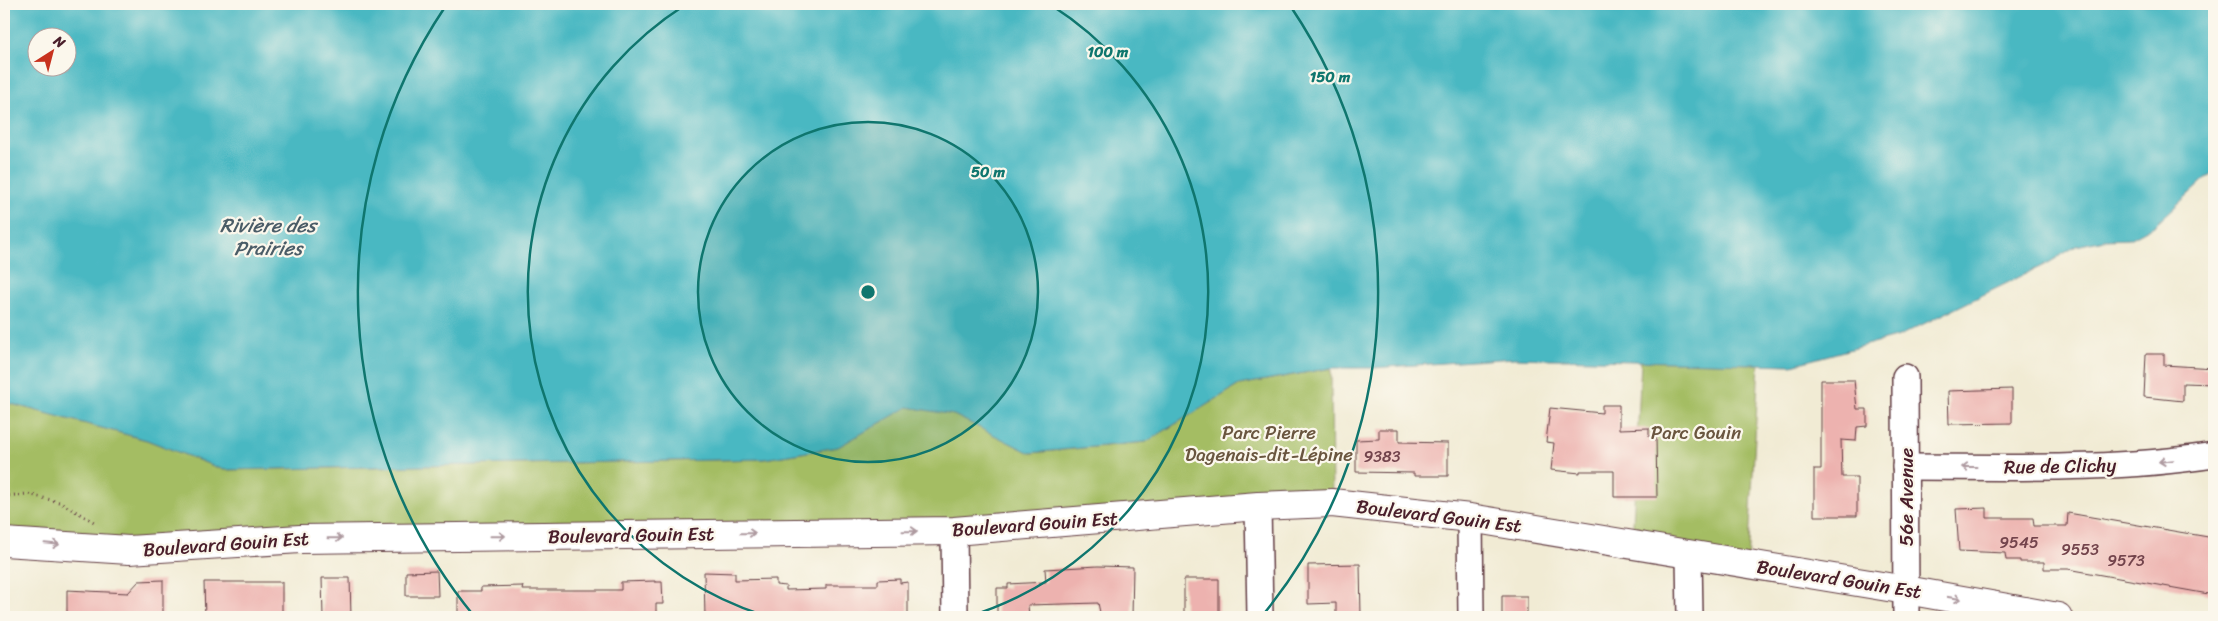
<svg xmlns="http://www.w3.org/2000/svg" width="2218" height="621" viewBox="0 0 2218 621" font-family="Sriracha,sans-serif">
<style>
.green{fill:#a4bd64;stroke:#776e48}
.water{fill:#4ab8c2;stroke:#4a6c76;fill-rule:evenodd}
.building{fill:#edb2af}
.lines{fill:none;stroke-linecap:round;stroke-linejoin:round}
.street-casing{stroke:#633e44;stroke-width:28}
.secondary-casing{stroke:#633e44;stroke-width:30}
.path{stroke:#633e44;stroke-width:3;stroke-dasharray:1 4;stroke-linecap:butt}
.street{stroke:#fff;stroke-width:25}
.secondary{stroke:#fff;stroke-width:28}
.oneway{stroke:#ae9aa0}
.ring{fill:none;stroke:#0f766e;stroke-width:2.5}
.labels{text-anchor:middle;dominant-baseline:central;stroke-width:4.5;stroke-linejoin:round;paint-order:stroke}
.number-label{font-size:16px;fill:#73444c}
.park-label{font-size:19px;fill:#6a563f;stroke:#fbf7ec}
.street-label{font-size:19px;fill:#4a1f2b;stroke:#fbf7ec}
.water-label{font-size:20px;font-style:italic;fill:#4a5c67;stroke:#fbf7ec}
.centre{fill:#0f766e;stroke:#fbf7ec;stroke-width:2.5}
.ring-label{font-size:15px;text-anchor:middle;font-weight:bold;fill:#0f766e;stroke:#fbf7ec;stroke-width:4.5;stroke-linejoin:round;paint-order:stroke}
</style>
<rect width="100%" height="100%" fill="#fbf7ec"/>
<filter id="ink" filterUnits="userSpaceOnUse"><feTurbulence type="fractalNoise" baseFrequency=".02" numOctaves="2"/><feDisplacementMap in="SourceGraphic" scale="10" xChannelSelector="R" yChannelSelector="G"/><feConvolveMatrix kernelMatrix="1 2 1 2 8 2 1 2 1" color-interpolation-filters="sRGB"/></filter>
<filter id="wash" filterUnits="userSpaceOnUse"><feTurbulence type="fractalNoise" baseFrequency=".0096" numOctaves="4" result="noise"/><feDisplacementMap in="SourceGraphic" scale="20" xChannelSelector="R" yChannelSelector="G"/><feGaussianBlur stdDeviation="1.12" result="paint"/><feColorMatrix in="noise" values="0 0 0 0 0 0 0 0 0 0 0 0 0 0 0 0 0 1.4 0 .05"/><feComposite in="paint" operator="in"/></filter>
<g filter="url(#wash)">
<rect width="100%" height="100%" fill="#f1ebd4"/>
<!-- green -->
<g class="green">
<path d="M1641,361L1759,364L1748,564L1632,545Z"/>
<path d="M1331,368L1332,503L954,531L4,542V402L147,440L224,470L764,459L838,447L908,407L954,415L1031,453L1146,442L1239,385Z"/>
</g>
<!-- water -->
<path class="water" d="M4,4H2214V171L2154,226L2130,239L2104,240L2076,246L2050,262L1899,336L1792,365L1514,358L1373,368H1331L1239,385L1146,442L1030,453L954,415L908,407L838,447L764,459L224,470L147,440L4,402ZM38,38H68V68H38Z"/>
<g id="blocks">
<!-- building -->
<g class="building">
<path d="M2146,354H2164V365L2214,368V384L2183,383V401L2144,397Z"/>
<path d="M1821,380H1854L1857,409H1867V426L1857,427L1856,441L1841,440L1842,477H1857V516H1814V469H1821Z"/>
<path d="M2012,389V423L1949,424L1948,391Z"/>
<path d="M1602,405H1619V429L1649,428V436H1656L1657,497H1614V471H1580V473L1551,470L1554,443L1546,442L1550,408L1602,413Z"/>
<path d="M1379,429H1399V442L1448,443V476H1414V473L1356,472V440L1379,439Z"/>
<path d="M1987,508V518H2033L2034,526H2067L2068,513L2214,538V595L2068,569H2044V562H2020V560H2006L2005,553L1959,551L1956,509Z"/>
<path d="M1360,564L1361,617H1336V603L1308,604V565Z"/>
<path d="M1098,566L1133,567L1132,617H1101L1098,603L1028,605L1029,617H997V588H1008V584L1046,582L1045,569Z"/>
<path d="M437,571L438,596H406V572Z"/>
<path d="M704,572L735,573V580L776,579V585L786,586V590L826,589V585H878V580L900,579V583L908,582V615L705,617Z"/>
<path d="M322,578H350L351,617H323Z"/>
<path d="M1184,579H1219V613H1210V617H1184Z"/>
<path d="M163,580V617H67V590L128,593L139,581Z"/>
<path d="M655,581V582H662L663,604H656V617H458V591H481V587L523,586L522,590H621V582Z"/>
<path d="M204,582H282V617H205Z"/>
<rect x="1502" y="596" width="25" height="21"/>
</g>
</g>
</g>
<g filter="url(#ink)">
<use href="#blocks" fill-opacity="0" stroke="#633e44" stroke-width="1"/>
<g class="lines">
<!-- street casing -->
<g class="street-casing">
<g id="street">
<path d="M1905,377L1906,617"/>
<path d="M1905,467C2008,467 2112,471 2214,455"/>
<path d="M1258,506L1260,617"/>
<path d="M1470,518L1471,617"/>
<path d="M954,531L955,617"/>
<path d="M1689,555L1690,617"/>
</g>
</g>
<!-- secondary casing -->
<g class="secondary-casing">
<path id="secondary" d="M4,542L129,550L300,539L954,531L1258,506L1332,503L1470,518L1906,590L2058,617"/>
</g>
<!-- path -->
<path class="path" d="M4,496L28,494L59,502L94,522"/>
<!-- street -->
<use href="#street" class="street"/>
<!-- secondary -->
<use href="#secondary" class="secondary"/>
</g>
<!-- one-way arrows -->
<defs><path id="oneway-shaft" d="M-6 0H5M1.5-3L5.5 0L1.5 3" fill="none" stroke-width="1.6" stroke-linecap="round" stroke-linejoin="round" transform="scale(1.25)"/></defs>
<g class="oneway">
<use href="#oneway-shaft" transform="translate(2166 461) rotate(174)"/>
<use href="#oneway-shaft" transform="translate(1969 467) rotate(-180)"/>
<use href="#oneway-shaft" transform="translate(910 531) rotate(-1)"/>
<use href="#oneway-shaft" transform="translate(748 533) rotate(-1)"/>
<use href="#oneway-shaft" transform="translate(498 536) rotate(-1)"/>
<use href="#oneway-shaft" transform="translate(335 538) rotate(-1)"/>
<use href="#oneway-shaft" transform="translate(52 544) rotate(5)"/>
<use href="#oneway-shaft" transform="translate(1954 598) rotate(10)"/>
</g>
</g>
<!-- distance rings -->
<circle cx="868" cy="292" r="170" fill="#0f766e" fill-opacity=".12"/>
<g class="ring">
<circle cx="868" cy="292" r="170"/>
<path d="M769 617A340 340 0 0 1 685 5M1051 5A340 340 0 0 1 967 617"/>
<path d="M474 616A510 510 0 0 1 445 7M1291 7A510 510 0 0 1 1262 616"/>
</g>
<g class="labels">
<!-- number labels -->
<g class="number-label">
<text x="1382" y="456">9383</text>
<text x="2019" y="542">9545</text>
<text x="2080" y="549">9553</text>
<text x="2126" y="560">9573</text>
</g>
<!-- park labels -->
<g class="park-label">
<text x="1269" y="432">Parc Pierre<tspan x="1269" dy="22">Dagenais-dit-Lépine</tspan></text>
<text x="1696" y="432">Parc Gouin</text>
</g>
<!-- street labels -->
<g class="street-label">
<text transform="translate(2060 466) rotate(-1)">Rue de Clichy</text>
<text transform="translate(1906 497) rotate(-90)">56e Avenue</text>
<text transform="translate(1439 516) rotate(7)">Boulevard Gouin Est</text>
<text transform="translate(1035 524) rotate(-4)">Boulevard Gouin Est</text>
<text transform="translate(631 535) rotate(-1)">Boulevard Gouin Est</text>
<text transform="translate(226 544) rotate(-4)">Boulevard Gouin Est</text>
<text transform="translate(1839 579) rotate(9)">Boulevard Gouin Est</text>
</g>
<!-- water labels -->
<g class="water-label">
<text x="268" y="225">Rivière des<tspan x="268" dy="23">Prairies</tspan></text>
</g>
</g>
<circle cx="868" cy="292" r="8" class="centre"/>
<g class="ring-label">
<text x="1108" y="57">100 m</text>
<text x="1330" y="82">150 m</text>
<text x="988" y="177">50 m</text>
</g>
<!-- margin -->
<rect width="2218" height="621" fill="none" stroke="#fbf7ec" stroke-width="20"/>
<!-- north arrow -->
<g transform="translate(52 52) rotate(36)"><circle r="24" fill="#fbf7ec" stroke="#b4a19f"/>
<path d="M0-4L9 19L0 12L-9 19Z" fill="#c8321e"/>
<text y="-8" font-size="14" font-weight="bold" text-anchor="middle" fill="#4a1f2b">N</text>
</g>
</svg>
